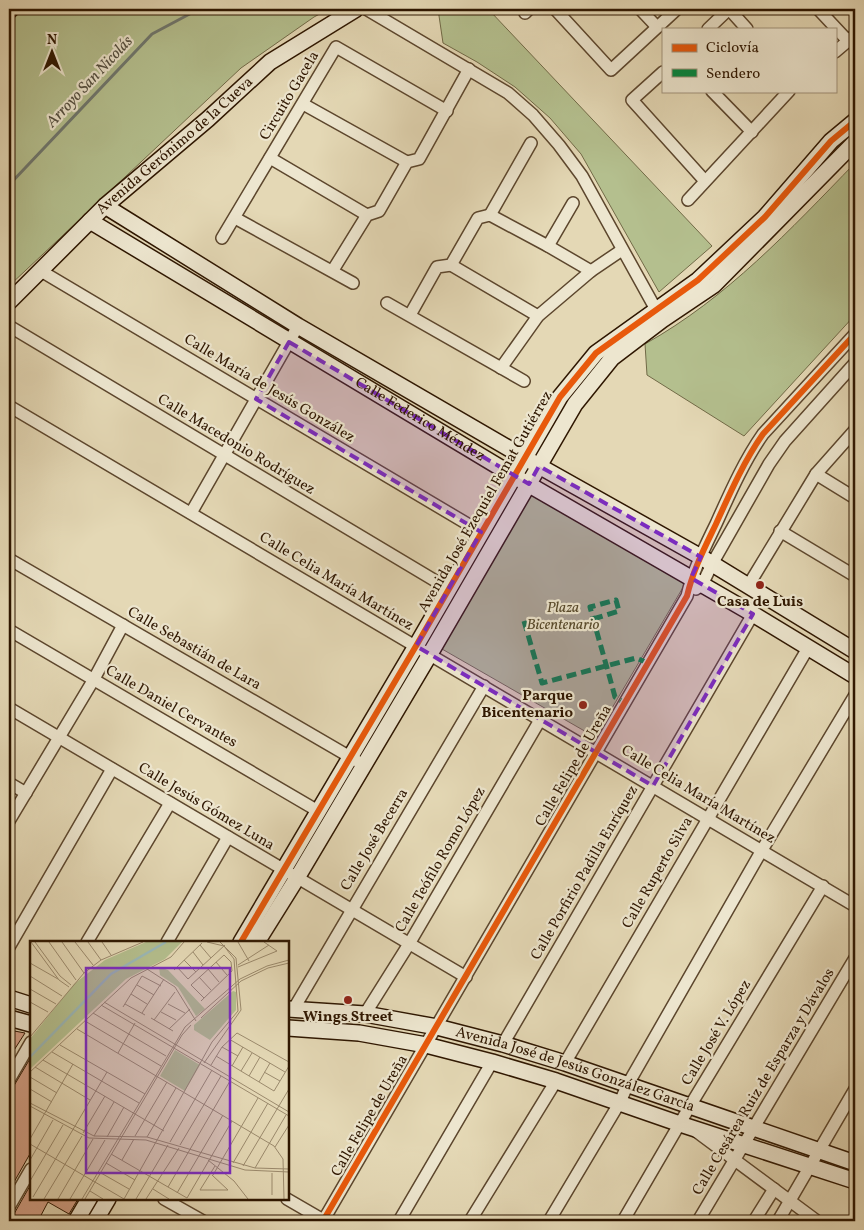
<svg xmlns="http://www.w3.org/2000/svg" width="864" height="1230" viewBox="0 0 864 1230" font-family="Vollkorn,serif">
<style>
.green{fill:#b4bf8e;stroke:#716a47}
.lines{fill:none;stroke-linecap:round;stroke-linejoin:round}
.stream{stroke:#6f776e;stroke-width:3}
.building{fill:#d4a086;stroke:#2e1600}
.street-casing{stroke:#5c462d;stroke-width:14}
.secondary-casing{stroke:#2e1600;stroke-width:18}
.street{stroke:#ede6cf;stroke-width:11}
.secondary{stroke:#ede6cf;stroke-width:15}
.quiet{stroke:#00873e;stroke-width:5;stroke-dasharray:10 5;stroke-linecap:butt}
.cycleway-casing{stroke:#ede6cf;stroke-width:9}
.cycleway{stroke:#e8590c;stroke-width:6}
.marked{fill:#7b2cbf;fill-opacity:0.2;stroke:#7b2cbf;stroke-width:4;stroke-dasharray:10 6;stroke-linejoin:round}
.poi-dot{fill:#8f2418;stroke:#ede6cf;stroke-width:2}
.labels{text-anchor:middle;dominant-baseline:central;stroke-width:4.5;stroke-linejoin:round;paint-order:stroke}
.street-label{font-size:15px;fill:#2e1600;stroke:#ede6cf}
.poi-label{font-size:15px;font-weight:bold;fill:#2e1600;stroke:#ede6cf}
.park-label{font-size:15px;font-style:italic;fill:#56492b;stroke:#ede6cf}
.water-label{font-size:16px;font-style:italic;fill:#544f40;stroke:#ede6cf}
.inset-river{fill:none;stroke:#9ab8b8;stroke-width:2.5}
.inset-road{fill:none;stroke:#9b8a6d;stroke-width:1}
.view{fill:#7b2cbf;fill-opacity:0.15;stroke:#7b2cbf;stroke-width:2.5}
.inset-edge{fill:none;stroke:#2e1600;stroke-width:2.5}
</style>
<rect width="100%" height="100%" fill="#e4d8b5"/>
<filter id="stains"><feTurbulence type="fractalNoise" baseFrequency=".004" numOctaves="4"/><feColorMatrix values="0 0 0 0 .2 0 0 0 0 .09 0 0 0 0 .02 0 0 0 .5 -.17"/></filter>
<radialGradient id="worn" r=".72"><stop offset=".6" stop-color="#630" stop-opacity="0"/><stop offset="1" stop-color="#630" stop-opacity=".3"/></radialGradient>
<!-- green -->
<g class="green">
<path d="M24,9H329L314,17L241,68L9,286V22Z"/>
<path d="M438,9H486L490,11L712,246L659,292L581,154L550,118L515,87L477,62L443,43Z"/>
<path d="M855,163V315L744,436L647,375L645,344C727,298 790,230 855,163Z"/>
<path d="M531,495L685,584L595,737L442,649Z"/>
</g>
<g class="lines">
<!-- stream -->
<path class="stream" d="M9,185L152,34L199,9"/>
</g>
<!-- building -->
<g class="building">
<path d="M9,1030L25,1033L9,1058Z"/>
<path d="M31,1057V1152L9,1191V1094Z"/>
<path d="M31,1184V1199H78L69,1214L48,1202L38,1221H10Z"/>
</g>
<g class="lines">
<!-- street casing -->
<g class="street-casing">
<g id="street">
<path d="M366,9L508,93L533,115L559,145L582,176L659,315"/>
<path d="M555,9L611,70L677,9"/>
<path d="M640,9L657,27"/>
<path d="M729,9L747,29"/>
<path d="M818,9L848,41"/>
<path d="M525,13L529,9"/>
<path d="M708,29L729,9"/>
<path d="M835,52L855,35"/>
<path d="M663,72L632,100L705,181"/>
<path d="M712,91L752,132"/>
<path d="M303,104L407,162"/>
<path d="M270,158L367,215"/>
<path d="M688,200L789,91"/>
<path d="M490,215L531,143"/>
<path d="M235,218L353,283"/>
<path d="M222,238L336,47L447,111"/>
<path d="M548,246L573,203"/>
<path d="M451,265L538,316"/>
<path d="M333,270L367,215L379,211L407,162L419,159L469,69"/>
<path d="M41,271L481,532"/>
<path d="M387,303L524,381"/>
<path d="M410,315L437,267L451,265L478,218L490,215L548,246L591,271"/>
<path d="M9,326L449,589"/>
<path d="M501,368L538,316L591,271L622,250"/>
<path d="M9,406L855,906"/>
<path d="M816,474L855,498"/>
<path d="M191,513L298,326"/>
<path d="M780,531L855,576"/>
<path d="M9,559L357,761"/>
<path d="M748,586L816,474L855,430"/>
<path d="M696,589L702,585L712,564L769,464L785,441L855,363"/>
<path d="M9,630L318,811"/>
<path d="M9,708L466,977"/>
<path d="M9,783L26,793"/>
<path d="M9,821L94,679L123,625"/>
<path d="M87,942L170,803"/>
<path d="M167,942L228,837"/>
<path d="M9,947L112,769"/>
<path d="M293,1010L484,686"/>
<path d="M365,1014L409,944L540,720"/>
<path d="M503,1044L753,614"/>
<path d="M565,1063L808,648"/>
<path d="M9,1080L31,1042"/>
<path d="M697,1132L817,1221"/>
<path d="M164,1199L203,1221"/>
<path d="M287,1199L325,1221"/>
<path d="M9,1207L31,1169"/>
<path d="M323,1221L687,596C693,570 705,547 716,524C730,493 744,461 763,434L855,334"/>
<path d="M399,1221L492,1062"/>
<path d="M470,1221L556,1081"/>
<path d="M549,1221L620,1102L628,1084L762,850L855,695"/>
<path d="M623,1221L690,1106L823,886"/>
<path d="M698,1221L855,958"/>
<path d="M754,1221L774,1189"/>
<path d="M778,1221L855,1089"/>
</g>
</g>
<!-- secondary casing -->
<g class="secondary-casing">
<g id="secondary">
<path d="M9,11L11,9"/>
<path d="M105,206L298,326L539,466L701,557L855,651"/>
<path id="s1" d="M90,221L514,476L753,614L855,676"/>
<path id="s2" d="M9,302L105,206L208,119L270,62L356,9"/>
<path d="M241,942L416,646L560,397L596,353L698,280L765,217L831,141L855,121"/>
<path d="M257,942L297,878L430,654L575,404L612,358L662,320L714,285L855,142"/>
<path d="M9,998L31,1005"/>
<path id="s3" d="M288,1009L365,1014L437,1027L503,1044L565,1063L855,1163"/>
<path d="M9,1018L31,1024"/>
<path d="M288,1028L359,1033L426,1045L492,1062L556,1081L680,1124L855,1181"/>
<path d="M76,1221L89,1199"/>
<path d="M95,1221L108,1199"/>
</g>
</g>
<!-- street -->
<use href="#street" class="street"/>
<!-- secondary -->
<use href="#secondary" class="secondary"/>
<!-- quiet -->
<g class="quiet">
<path d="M593,619L619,611L616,600L590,607C598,637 607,667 615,697L625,703"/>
<path d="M524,621L542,683L636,658L648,663"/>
</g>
<!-- cycleway casing -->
<g class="cycleway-casing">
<g id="cycleway">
<path d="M241,942L416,646L560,397L596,353L698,280L765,217L831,141L855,121"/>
<path d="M323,1221L687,596C693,570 705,547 716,524C730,493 744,461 763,434L855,334"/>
</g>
</g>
<!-- cycleway -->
<use href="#cycleway" class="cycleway"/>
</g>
<!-- marked area -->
<path class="marked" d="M289,342L529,484L539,466L701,557L691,578L753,614L653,786L416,646L481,532L256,399Z"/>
<!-- markers -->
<g class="poi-dot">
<circle cx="760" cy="585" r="5"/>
<circle cx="583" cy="705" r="5"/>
<circle cx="348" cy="1000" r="5"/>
</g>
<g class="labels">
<!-- street labels -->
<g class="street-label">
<text transform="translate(290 96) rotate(-59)">Circuito Gacela</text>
<text stroke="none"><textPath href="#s2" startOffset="228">Avenida Gerónimo de la Cueva</textPath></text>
<text transform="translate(269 389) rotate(31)">Calle María de Jesús González</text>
<text stroke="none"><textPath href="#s1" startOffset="385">Calle Federico Méndez</textPath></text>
<text transform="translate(236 445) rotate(31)">Calle Macedonio Rodríguez</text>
<text transform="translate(486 502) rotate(-60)">Avenida José Ezequiel Femat Gutiérrez</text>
<text transform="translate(336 582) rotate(31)">Calle Celia María Martínez</text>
<text transform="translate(194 649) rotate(30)">Calle Sebastián de Lara</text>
<text transform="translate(171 707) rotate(30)">Calle Daniel Cervantes</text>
<text transform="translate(574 766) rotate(-60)">Calle Felipe de Ureña</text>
<text transform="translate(698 795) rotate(31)">Calle Celia María Martínez</text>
<text transform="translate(206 807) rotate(31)">Calle Jesús Gómez Luna</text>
<text transform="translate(375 840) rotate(-59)">Calle José Becerra</text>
<text transform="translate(441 860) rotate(-60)">Calle Teófilo Romo López</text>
<text transform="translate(585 873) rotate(-60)">Calle Porfirio Padilla Enríquez</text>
<text transform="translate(658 873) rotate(-60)">Calle Ruperto Silva</text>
<text transform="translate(717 1033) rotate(-59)">Calle José V. López</text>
<text stroke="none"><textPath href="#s3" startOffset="295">Avenida José de Jesús González García</textPath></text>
<text transform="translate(764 1082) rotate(-59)">Calle Cesárea Ruiz de Esparza y Dávalos</text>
<text transform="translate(370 1116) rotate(-60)">Calle Felipe de Ureña</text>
</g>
<!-- poi labels -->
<g class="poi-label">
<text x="760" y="602">Casa de Luis</text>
<text x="573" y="696" text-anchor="end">Parque<tspan x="573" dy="17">Bicentenario</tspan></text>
<text x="348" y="1017">Wings Street</text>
</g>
<!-- park labels -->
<g class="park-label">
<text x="563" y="608">Plaza<tspan x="563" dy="17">Bicentenario</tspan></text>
</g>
<!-- water labels -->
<g class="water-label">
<text transform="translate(90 82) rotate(-47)">Arroyo San Nicolás</text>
</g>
</g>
<!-- overview -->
<g transform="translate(30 941)">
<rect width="259" height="259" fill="#e4d8b5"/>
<path d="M116,1H152L135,18L96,38L0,128V98L44,43L75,19ZM129,26L138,29L175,68L166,75L148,46L130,34ZM203,50L206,51V69L180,99L164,89V84ZM145,109L170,124L155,150L130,135Z" fill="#b4bf8e"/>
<path class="inset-river" d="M0,116L81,33L136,1"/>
<path class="inset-road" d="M1,1L29,39L39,46M5,1L30,35L41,44M19,1L46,39M32,1L54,32M45,1L63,24M58,1L71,19M72,1L81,14M208,1L219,20M234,1L247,10M170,4L181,17M163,11L173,24M154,19L166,31M186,21L197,34M0,22L28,38M208,24L239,4M147,26L158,38L195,4M208,26L247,10M117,28L145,46L166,80M178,28L189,41M144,29L172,2M0,35L32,55M169,36L181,49M107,44L124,54M0,48L26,63M101,53L117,63M171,60L202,30L201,21L194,14L161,44L174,57M0,61L18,71M74,61L259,171M95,63L115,74M138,63L155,72M71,64L259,175M93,66L112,35L131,45M131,71L146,79M63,72L136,115M112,72L134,38M121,77L143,90M171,77L211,40L238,27L259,22M124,79L145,51M55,80L131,125M47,88L244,205L253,218L254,258M139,88L160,68M0,96L54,32L71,19L113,1M199,98L255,131M30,104L115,153M192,106L208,115M22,111L109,162M88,112L105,82M186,115L244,150L259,125M13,119L134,190M174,122L211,69L206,17L190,1M181,124L192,106L207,92L259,121M202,125L213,106M5,126L60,159M211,130L222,112M0,131L101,37L141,16L154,1M234,131L250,140M219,135L230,116M0,136L27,152M229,141L240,122M0,148L22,161M0,162L64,195L117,196L225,227L259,228M0,165L59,197L116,199L215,229L259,231M53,192L75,155M64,195L84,161M105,195L137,141M77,196L94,166M117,196L146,147M0,198L43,123M140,201L182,129M0,203L94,258M150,204L191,135M245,206L259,184M81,213L157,257L202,180M0,219L23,179M92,219L104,198M178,219L204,240L218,258M76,222L105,239M203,222L238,162M213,225L259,148M225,227L256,174M71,232L99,248M242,232V254M182,234L198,249M183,234L228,157M0,240L33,184M138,246L200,140M123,248L139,258M170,249L185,225M170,249H198M60,250L73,258M147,252L193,174M3,256L77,131M14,258L52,195M28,258L63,198M40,258L75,199M52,258L155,86L210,38L237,25L259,19M55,258L152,94L161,84M94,258L182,101L208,70L204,18L194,5L177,1M106,258L138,204M116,258L149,207"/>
<path class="view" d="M56,27H200V232H56Z"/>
<rect width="259" height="259" class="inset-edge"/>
</g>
<!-- margin -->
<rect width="864" height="1230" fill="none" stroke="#e4d8b5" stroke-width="30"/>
<rect x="10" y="10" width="844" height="1210" fill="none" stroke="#2e1600" stroke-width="2.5"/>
<rect x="15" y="15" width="834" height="1200" fill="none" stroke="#2e1600"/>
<!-- legend -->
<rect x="662" y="28" width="175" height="65" fill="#ede6cf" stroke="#a1937c"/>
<rect x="672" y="44" width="25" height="8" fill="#e8590c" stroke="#a1937c"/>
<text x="706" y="52" font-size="15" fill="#2e1600">Ciclovía</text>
<rect x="672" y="69" width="25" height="8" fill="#00873e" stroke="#a1937c"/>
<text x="706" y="78" font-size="15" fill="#2e1600">Sendero</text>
<!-- north arrow -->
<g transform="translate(52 52)" stroke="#ede6cf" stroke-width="4" paint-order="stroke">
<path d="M0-4L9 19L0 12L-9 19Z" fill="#2e1600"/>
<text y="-8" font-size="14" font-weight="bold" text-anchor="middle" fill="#2e1600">N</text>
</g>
<rect width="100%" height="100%" filter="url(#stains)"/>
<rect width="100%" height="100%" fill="url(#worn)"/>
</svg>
